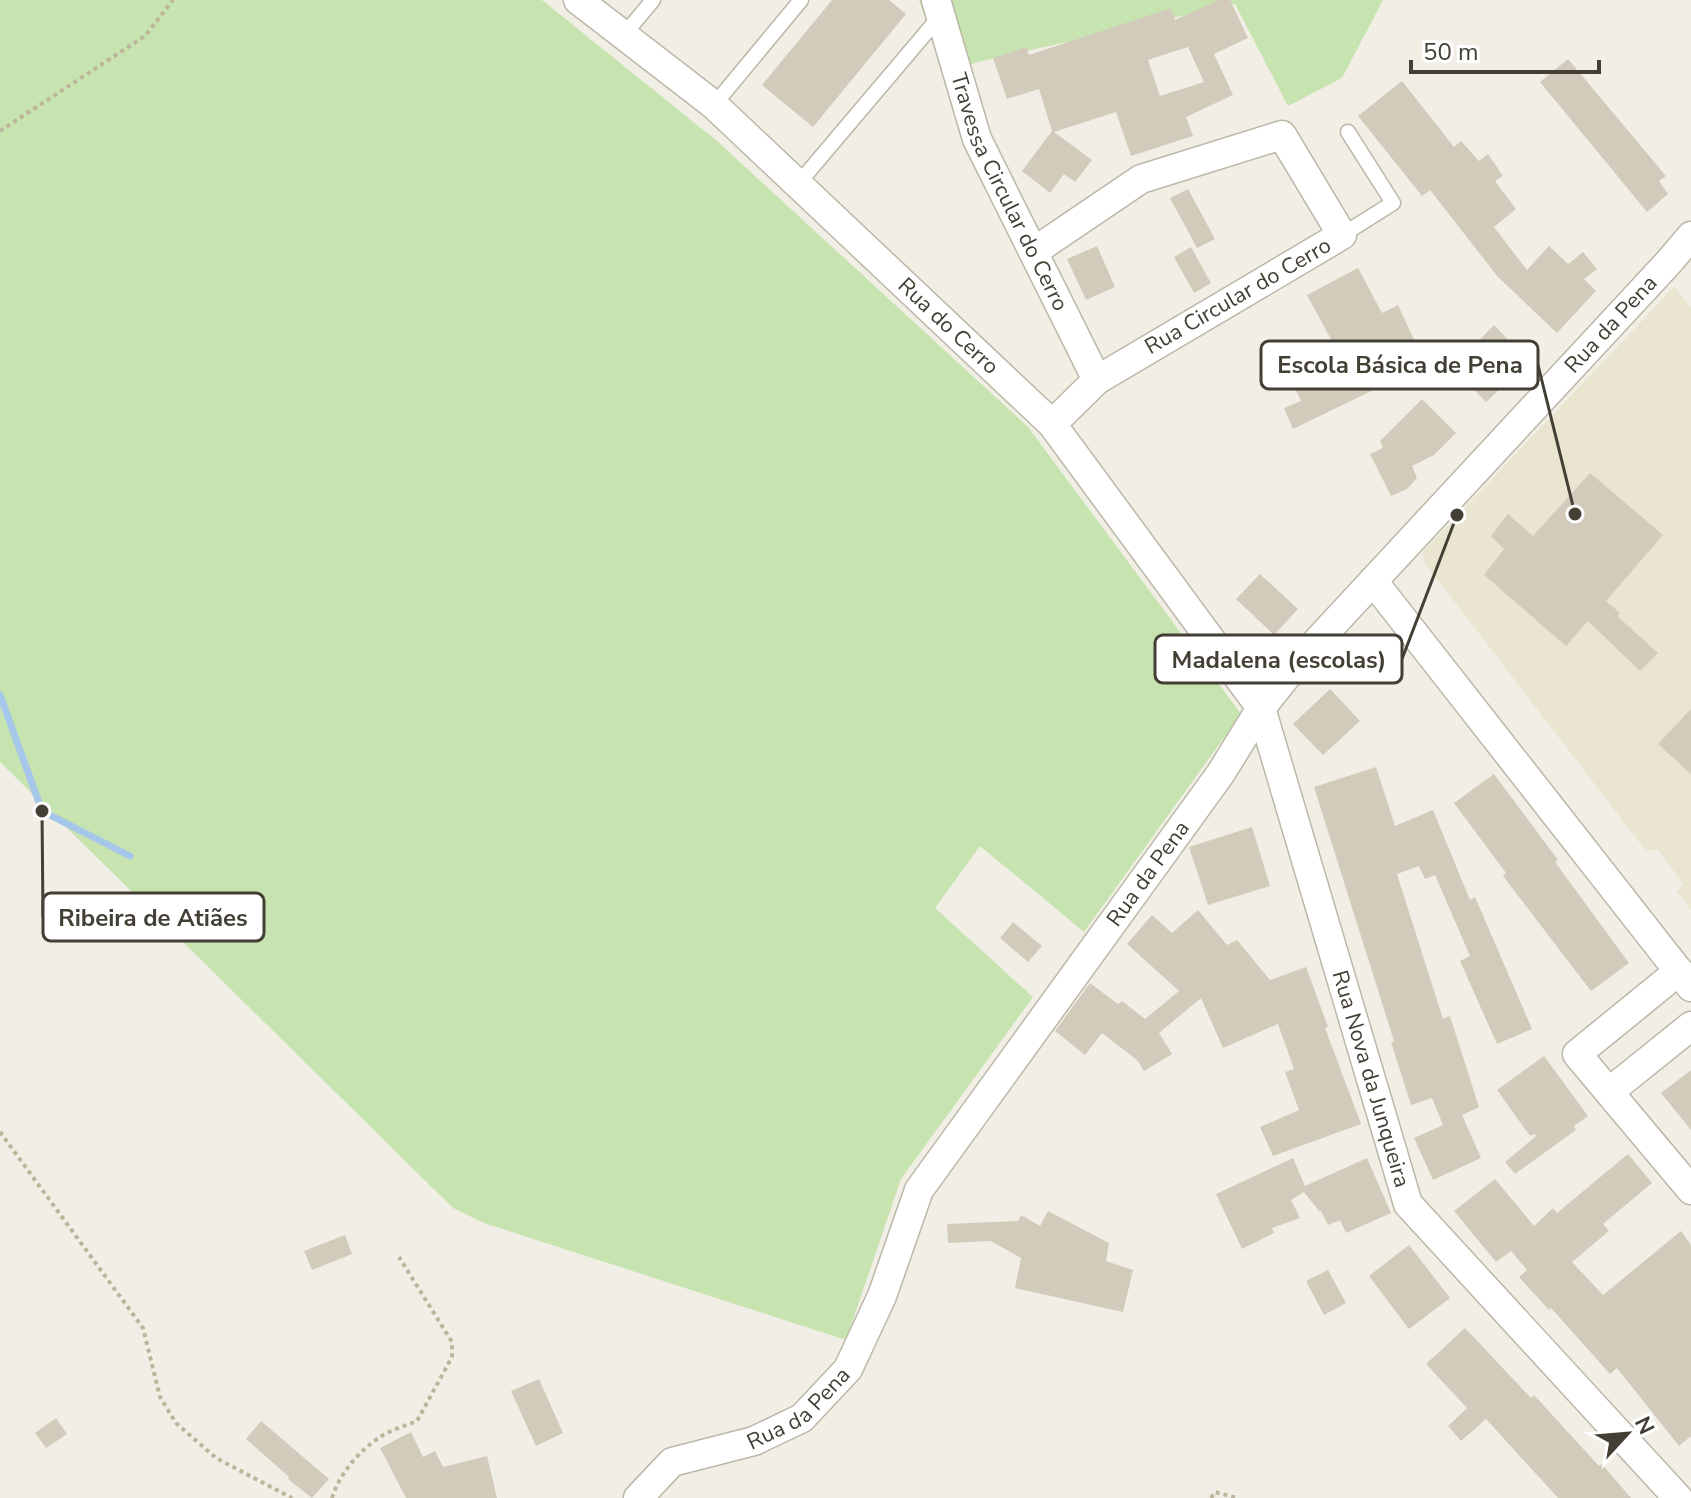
<svg xmlns="http://www.w3.org/2000/svg" width="1691" height="1498" viewBox="0 0 1691 1498" font-family="'Nunito Sans',sans-serif">
<style>
.education{fill:#e9e5d0}
.green{fill:#c7e3b0}
.lines{fill:none;stroke-linecap:round;stroke-linejoin:round}
.stream{stroke:#a5c7ea;stroke-width:7}
.building{fill:#d2cbbb;fill-rule:evenodd}
.service-casing{stroke:#bcb7a8;stroke-width:17}
.minor-casing{stroke:#bcb7a8;stroke-width:31}
.path{stroke:#bcb49b;stroke-width:4;stroke-dasharray:4 4;stroke-linecap:butt}
.service{stroke:#fff;stroke-width:14}
.minor{stroke:#fff;stroke-width:28}
.labels{text-anchor:middle;dominant-baseline:central;stroke-width:6;stroke-linejoin:round;paint-order:stroke}
.street-label{font-size:22px;fill:#433f35;stroke:#fff}
.leader{fill:none;stroke:#433f35;stroke-width:3}
.callout-dot{fill:#433f35;stroke:#fff;stroke-width:3}
.callout{fill:#fff;stroke:#433f35;stroke-width:3}
.callout-label{font-size:24px;text-anchor:middle;font-weight:bold;fill:#433f35}
</style>
<rect width="100%" height="100%" fill="#f1efe5"/>
<!-- education -->
<path class="education" d="M1674,287L1691,307V910L1677,892L1683,883L1657,849L1646,851L1424,562L1423,552Z"/>
<!-- green -->
<g class="green">
<path d="M0,0H542L717,141L1028,427L1241,714L1084,932L980,846L935,908L1033,997L901,1179L846,1340L484,1223L453,1208L0,762Z"/>
<path d="M919,0H1383L1342,78L1288,106L1235,4L978,62L944,74Z"/>
</g>
<g class="lines">
<!-- stream -->
<path class="stream" d="M0,695L42,811L130,856"/>
</g>
<!-- building -->
<g class="building">
<path d="M832,0H889L906,14L813,127L762,85Z"/>
<path d="M1219,0H1230L1248,38L1214,54L1233,95L1186,117L1193,136L1131,156L1116,112L1054,132L1092,160L1075,182L1064,174L1050,193L1022,171L1052,131L1039,89L1007,99L993,58L1026,47L1029,55L1171,8L1175,20ZM1188,47L1204,82L1160,96L1148,60Z"/>
<path d="M1568,59L1666,176L1659,181L1668,194L1647,212L1540,82Z"/>
<path d="M1402,81L1454,147L1461,141L1479,161L1488,154L1503,176L1495,181L1516,209L1494,227L1527,270L1549,246L1568,264L1583,252L1597,269L1584,279L1596,291L1557,333L1498,277L1430,190L1422,196L1358,116Z"/>
<path d="M1188,189L1215,239L1197,248L1170,198Z"/>
<path d="M1097,246L1115,287L1086,300L1067,259Z"/>
<path d="M1191,247L1211,283L1194,293L1174,257Z"/>
<path d="M1358,268L1382,313L1398,305L1415,342L1380,359L1392,381L1293,429L1284,408L1301,401L1290,377L1339,354L1307,295Z"/>
<path d="M1494,325L1516,348L1513,350L1526,364L1486,402L1453,367Z"/>
<path d="M1422,399L1456,433L1434,455L1412,466L1417,478L1407,489L1391,496L1370,454L1383,448L1380,441Z"/>
<path d="M1590,473L1663,535L1606,601L1620,613L1617,616L1658,653L1640,671L1588,621L1566,646L1484,575L1504,549L1491,536L1508,514L1533,536Z"/>
<path d="M1260,574L1298,609L1274,635L1236,599Z"/>
<path d="M1330,689L1360,721L1323,755L1293,724Z"/>
<path d="M1691,709V774L1658,744Z"/>
<path d="M1376,767L1395,826L1433,810L1470,900L1475,897L1532,1029L1497,1044L1460,961L1470,956L1435,875L1425,879L1419,866L1397,874L1443,1019L1450,1016L1479,1107L1462,1115L1481,1158L1433,1180L1414,1138L1443,1125L1432,1098L1411,1105L1391,1042L1394,1041L1314,787Z"/>
<path d="M1494,774L1558,860L1555,862L1629,963L1591,991L1503,876L1506,873L1454,803Z"/>
<path d="M1252,827L1270,886L1208,905L1189,847Z"/>
<path d="M1198,910L1227,945L1237,940L1270,980L1306,967L1328,1027L1325,1028L1361,1124L1273,1156L1260,1127L1299,1110L1285,1072L1294,1069L1278,1024L1223,1048L1201,998L1159,1033L1172,1054L1144,1071L1137,1060L1102,1033L1085,1055L1055,1031L1090,983L1118,1004L1122,1001L1145,1019L1179,991L1127,944L1152,915L1172,933Z"/>
<path d="M1013,922L1042,946L1028,962L1000,938Z"/>
<path d="M1544,1056L1588,1116L1574,1126L1576,1130L1515,1174L1505,1162L1536,1136L1535,1134L1530,1136L1497,1090Z"/>
<path d="M1691,1070V1130L1661,1093Z"/>
<path d="M1628,1154L1652,1183L1603,1224L1609,1231L1572,1262L1603,1295L1681,1231L1691,1245V1436L1679,1446L1617,1368L1610,1374L1551,1308L1549,1310L1519,1277L1527,1270L1511,1251L1496,1262L1454,1211L1495,1179L1534,1226L1553,1208L1557,1213Z"/>
<path d="M1293,1158L1305,1186L1367,1158L1391,1213L1346,1233L1340,1220L1328,1225L1321,1211H1319L1304,1192L1291,1200L1300,1218L1272,1228L1274,1233L1242,1249L1216,1194Z"/>
<path d="M1048,1211L1109,1243L1106,1261L1133,1270L1123,1312L1015,1288L1021,1258L991,1241L948,1243L947,1224L1018,1221L1021,1215L1040,1226Z"/>
<path d="M345,1235L352,1254L312,1270L304,1251Z"/>
<path d="M1409,1245L1450,1298L1409,1329L1369,1276Z"/>
<path d="M1328,1270L1346,1303L1324,1315L1306,1281Z"/>
<path d="M1465,1328L1531,1398L1534,1395L1599,1466L1602,1464L1631,1498H1558L1486,1419L1461,1441L1448,1426L1467,1408L1426,1364Z"/>
<path d="M539,1379L563,1433L536,1446L511,1391Z"/>
<path d="M56,1418L67,1434L46,1448L35,1433Z"/>
<path d="M261,1421L329,1479L312,1498L288,1479L289,1477L246,1439Z"/>
<path d="M411,1432L423,1457L435,1451L443,1467L487,1456L497,1498H406L380,1448Z"/>
</g>
<g class="lines">
<!-- service casing -->
<g class="service-casing">
<g id="service">
<path d="M623,36L653,0"/>
<path d="M714,105L801,0"/>
<path d="M798,184L941,15"/>
<path d="M1342,235L1393,203L1348,132"/>
</g>
</g>
<!-- minor casing -->
<g class="minor-casing">
<g id="minor">
<path id="s1" d="M578,0L714,105L1052,424L1261,708L1408,1204L1678,1498"/>
<path id="s2" d="M936,0L977,139L1097,380"/>
<path d="M1033,252L1141,179L1282,135L1342,235L1097,380L1052,424"/>
<path d="M1373,581L1691,987"/>
<path d="M1679,971L1577,1054L1691,1190"/>
<path d="M1609,1092L1691,1026"/>
<path id="s3" d="M638,1498L672,1462L754,1441L802,1418L848,1369L882,1296L919,1190L1221,773L1261,708L1297,663L1668,263L1691,236"/>
</g>
</g>
<!-- path -->
<g class="path">
<path d="M0,131L145,36L173,0"/>
<path d="M0,1132L143,1328L160,1397L176,1423L216,1458L292,1498"/>
<path d="M332,1498C339,1474 360,1450 380,1437C391,1430 405,1426 417,1421L452,1357V1342L399,1257"/>
<path d="M1211,1498L1215,1492L1237,1498"/>
</g>
<!-- service -->
<use href="#service" class="service"/>
<!-- minor -->
<use href="#minor" class="minor"/>
</g>
<g class="labels">
<!-- street labels -->
<g class="street-label">
<text stroke="none"><textPath href="#s2" startOffset="206">Travessa Circular do Cerro</textPath></text>
<text transform="translate(1238 296) rotate(-30)">Rua Circular do Cerro</text>
<text stroke="none"><textPath href="#s3" startOffset="1558">Rua da Pena</textPath></text>
<text stroke="none"><textPath href="#s1" startOffset="494">Rua do Cerro</textPath></text>
<text stroke="none"><textPath href="#s3" startOffset="838">Rua da Pena</textPath></text>
<text stroke="none"><textPath href="#s1" startOffset="1376">Rua Nova da Junqueira</textPath></text>
<text stroke="none"><textPath href="#s3" startOffset="190">Rua da Pena</textPath></text>
</g>
</g>
<!-- callouts -->
<path class="leader" d="M1575 514L1538 365M1457 515L1402 659M42 811L43 917"/>
<g class="callout-dot">
<circle cx="1575" cy="514" r="8"/>
<circle cx="1457" cy="515" r="8"/>
<circle cx="42" cy="811" r="8"/>
</g>
<g class="callout">
<rect x="1261" y="341" width="277" height="48" rx="8"/>
<rect x="1155" y="635" width="247" height="48" rx="8"/>
<rect x="43" y="893" width="221" height="48" rx="8"/>
</g>
<g class="callout-label">
<text x="1400" y="373">Escola Básica de Pena</text>
<text x="1279" y="668">Madalena (escolas)</text>
<text x="153" y="926">Ribeira de Atiães</text>
</g>
<!-- north arrow -->
<g transform="translate(1627 1434) rotate(64)" stroke="#ffffff" stroke-width="6" paint-order="stroke">
<path d="M0-6L14 30L0 20L-14 30Z" fill="#433f35"/>
<text y="-12" font-size="22" font-weight="bold" text-anchor="middle" fill="#433f35">N</text>
</g>
<!-- scale -->
<path d="M1411 60v12h188v-12" fill="none" stroke="#433f35" stroke-width="4"/>
<text x="1423" y="60" font-size="24" fill="#433f35" stroke="#ffffff" stroke-width="6" paint-order="stroke">50 m</text>
</svg>
